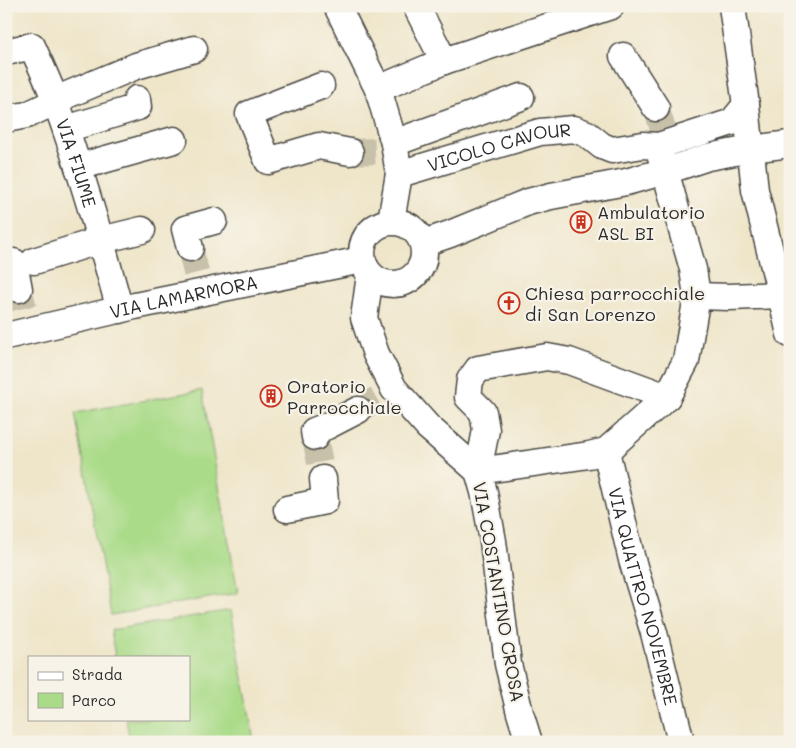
<svg xmlns="http://www.w3.org/2000/svg" width="796" height="748" viewBox="0 0 796 748" font-family="Mali,sans-serif">
<style>
.green{fill:#aadb89;stroke:#6a835a}
.lines{fill:none;stroke-linecap:round;stroke-linejoin:round}
.minor-tunnel{stroke:#c8c1aa;stroke-width:26;stroke-dasharray:26 13;stroke-linecap:butt}
.minor-casing{stroke:#484743;stroke-width:29}
.minor{stroke:#fff;stroke-width:26}
.labels{text-anchor:middle;dominant-baseline:central;stroke-width:4.5;stroke-linejoin:round;paint-order:stroke}
.street-label{font-size:18px;fill:#2b2b2b;stroke:#f7f3e8}
.poi-label{font-size:18px;fill:#2b2b2b;stroke:#f7f3e8;text-anchor:start}
</style>
<rect width="100%" height="100%" fill="#f7f3e8"/>
<filter id="ink" filterUnits="userSpaceOnUse"><feTurbulence type="fractalNoise" baseFrequency=".02" numOctaves="2"/><feDisplacementMap in="SourceGraphic" scale="10" xChannelSelector="R" yChannelSelector="G"/><feConvolveMatrix kernelMatrix="1 2 1 2 8 2 1 2 1" color-interpolation-filters="sRGB"/></filter>
<filter id="wash" filterUnits="userSpaceOnUse"><feTurbulence type="fractalNoise" baseFrequency=".0096" numOctaves="4" result="noise"/><feDisplacementMap in="SourceGraphic" scale="20" xChannelSelector="R" yChannelSelector="G"/><feGaussianBlur stdDeviation="1.12" result="paint"/><feColorMatrix in="noise" values="0 0 0 0 0 0 0 0 0 0 0 0 0 0 0 0 0 1.4 0 .05"/><feComposite in="paint" operator="in"/></filter>
<g filter="url(#wash)">
<rect width="100%" height="100%" fill="#efe6ca"/>
<!-- green -->
<g class="green">
<path d="M202,390L238,593L111,615L75,413Z"/>
<path d="M231,610L254,741L130,742L126,719H189V657H115L111,630Z"/>
</g>
</g>
<g filter="url(#ink)">
<g class="lines">
<!-- minor-tunnel -->
<g class="minor-tunnel">
<path d="M656,108L663,129"/>
<path d="M350,152L375,151"/>
<path d="M190,248L197,276"/>
<path d="M19,289L24,308"/>
<path d="M358,410L377,399"/>
<path d="M315,437L323,479"/>
</g>
<!-- minor casing -->
<g class="minor-casing">
<g id="minor">
<path d="M337,6L378,89L394,143L399,174L391,221"/>
<path d="M416,6L444,61"/>
<path d="M732,6L746,105L755,190L781,295L790,334"/>
<path id="s1" d="M6,52L32,46C40,64 49,83 56,102C81,170 101,240 120,310"/>
<path d="M623,56L656,108"/>
<path d="M321,86L249,114L268,161L319,146L350,152"/>
<path d="M378,89L444,61L611,6"/>
<path d="M6,119L27,115L46,106L55,100L136,66L194,49"/>
<path d="M66,129L138,107L137,99"/>
<path d="M394,143L521,97"/>
<path d="M658,146L732,122L746,105"/>
<path d="M78,167L174,140"/>
<path id="s2" d="M399,174L540,132L574,129L587,134L602,146L612,150L643,145L658,146L693,269L697,296L686,361L667,397L606,451L589,455L478,471"/>
<circle cx="393" cy="253" r="31"/>
<path d="M424,243L450,234L528,202L551,196L626,182L666,171L708,157L751,149L790,144"/>
<path d="M190,248L185,229L214,221"/>
<path d="M34,261L101,240L142,230"/>
<path d="M6,263L14,262L19,289"/>
<path d="M370,275L364,318L376,354L394,389L428,427L478,471"/>
<path d="M697,296L729,297L781,295"/>
<path id="s3" d="M6,336L135,306L362,260"/>
<path d="M315,437L314,431L327,426L358,410"/>
<path id="s4" d="M606,451L632,560L654,633L681,742"/>
<path d="M287,509L325,501L323,479"/>
<path d="M529,742L520,713L508,664L493,541L484,492L478,471L486,430L483,412L468,397L470,380L478,369L547,357L569,361L667,397"/>
</g>
</g>
<!-- minor -->
<use href="#minor" class="minor"/>
</g>
</g>
<!-- icons -->
<defs>
<g id="building-ring" transform="scale(1.125)"><circle r="9.5" fill="#f7f3e8" stroke="#c8321e" stroke-width="1.5"/><path d="M-4-6H4V6H1V3H-1V6H-4ZM-2.5-4.3h1.7v1.8h-1.7ZM.8-4.3h1.7v1.8H.8ZM-2.5-1h1.7V.8h-1.7ZM.8-1h1.7V.8H.8Z" fill="#c8321e"/></g>
<g id="church-ring" transform="scale(1.125)"><circle r="9.5" fill="#f7f3e8" stroke="#c8321e" stroke-width="1.5"/><path d="M-1.2-6h2.4v3.5h3.3v2.4h-3.3V6h-2.4V-.1h-3.3v-2.4h3.3Z" fill="#c8321e"/></g>
</defs>
<g fill-rule="evenodd">
<use href="#building-ring" x="581" y="222"/>
<use href="#church-ring" x="509" y="303"/>
<use href="#building-ring" x="271" y="396"/>
</g>
<g class="labels">
<!-- street labels -->
<g class="street-label">
<text stroke="none"><textPath href="#s2" startOffset="104">VICOLO CAVOUR</textPath></text>
<text stroke="none"><textPath href="#s1" startOffset="152">VIA FIUME</textPath></text>
<text stroke="none"><textPath href="#s3" startOffset="182">VIA LAMARMORA</textPath></text>
<text transform="translate(499 592) rotate(80)">VIA COSTANTINO CROSA</text>
<text stroke="none"><textPath href="#s4" startOffset="150">VIA QUATTRO NOVEMBRE</textPath></text>
</g>
<!-- poi labels -->
<g class="poi-label">
<text x="597" y="212">Ambulatorio<tspan x="597" dy="21">ASL BI</tspan></text>
<text x="525" y="293">Chiesa parrocchiale<tspan x="525" dy="21">di San Lorenzo</tspan></text>
<text x="287" y="386">Oratorio<tspan x="287" dy="21">Parrocchiale</tspan></text>
</g>
</g>
<!-- margin -->
<rect width="796" height="748" fill="none" stroke="#f7f3e8" stroke-width="25"/>
<!-- legend -->
<rect x="28" y="656" width="162" height="65" fill="#f7f3e8" stroke="#a5a39c"/>
<rect x="38" y="672" width="25" height="8" fill="#ffffff" stroke="#a5a39c"/>
<text x="72" y="680" font-size="15" fill="#2b2b2b">Strada</text>
<rect x="38" y="693" width="25" height="15" fill="#aadb89" stroke="#a5a39c"/>
<text x="72" y="706" font-size="15" fill="#2b2b2b">Parco</text>
</svg>
